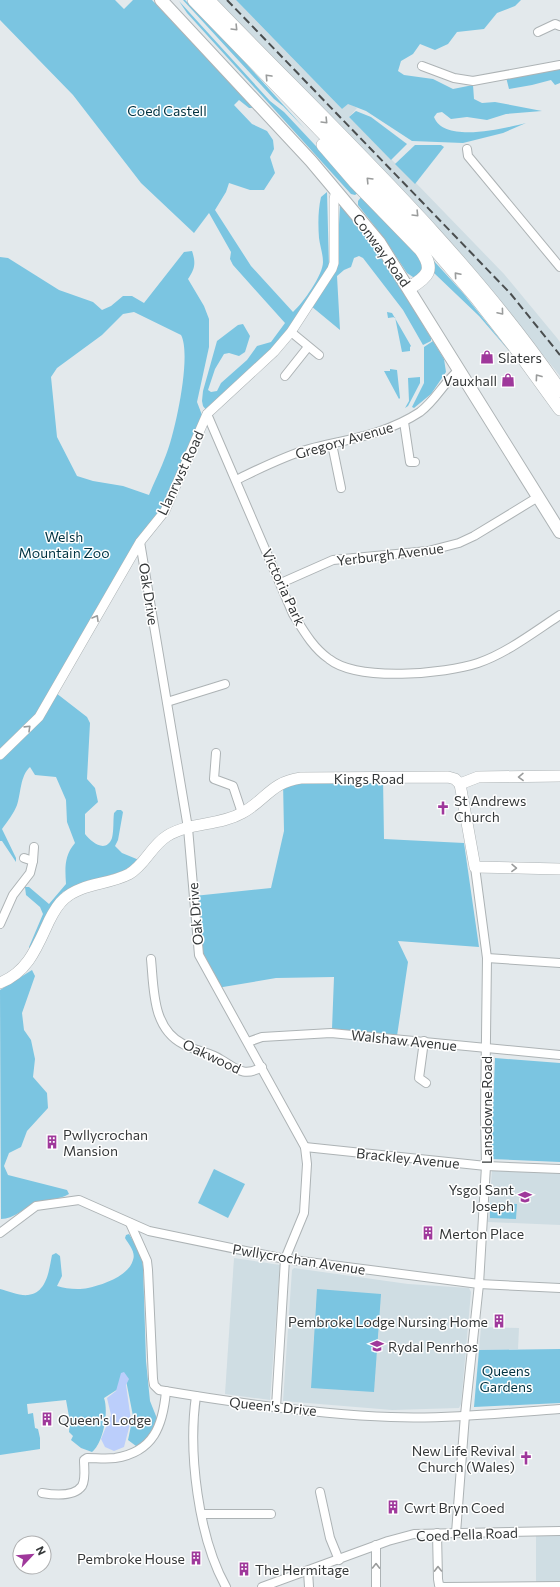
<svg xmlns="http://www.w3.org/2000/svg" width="560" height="1587" viewBox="0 0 560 1587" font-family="Commissioner,sans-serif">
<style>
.built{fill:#cfdde3}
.green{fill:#7bc5e1;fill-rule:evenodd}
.water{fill:#bbcefb}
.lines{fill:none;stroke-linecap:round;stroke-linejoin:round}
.minor-casing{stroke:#adb3b5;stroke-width:10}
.tertiary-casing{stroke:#adb3b5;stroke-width:10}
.secondary-casing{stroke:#adb3b5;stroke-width:12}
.primary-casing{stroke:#adb3b5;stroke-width:14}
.trunk-casing{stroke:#adb3b5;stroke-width:14}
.minor{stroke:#fff;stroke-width:8}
.tertiary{stroke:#fff;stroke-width:9}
.secondary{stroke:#fff;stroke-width:11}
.primary{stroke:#fff;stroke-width:12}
.trunk{stroke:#fff;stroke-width:13}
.rail{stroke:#4a4e4f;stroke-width:2;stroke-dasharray:8 4;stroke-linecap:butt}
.oneway{stroke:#9a9c9c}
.labels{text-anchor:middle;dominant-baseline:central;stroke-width:3;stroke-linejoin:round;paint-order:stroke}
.park-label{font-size:14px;fill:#013342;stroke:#fff}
.street-label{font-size:14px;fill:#353839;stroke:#fff}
.poi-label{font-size:14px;fill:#353839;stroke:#fff;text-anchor:start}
</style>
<rect width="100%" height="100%" fill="#e3e9ec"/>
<!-- built -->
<g class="built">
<path d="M217,0H236L342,109L348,103L357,108L349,117L415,183H416L504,274L557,338L560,342V376L479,275Z"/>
<path d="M492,1170L560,1173V1225L488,1222Z"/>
<path d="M234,1258L280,1265L270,1400L225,1394Z"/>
<path d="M294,1268L408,1284L469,1288L471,1292L461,1404L459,1408L392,1410L283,1401L292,1270Z"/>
<path d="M481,1327L519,1328L518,1349L479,1350Z"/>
<path d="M560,1531V1587L536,1586V1532Z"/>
</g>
<!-- green -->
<g class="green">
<path d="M0,0H115L124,9L133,0H152L254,108H249L239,100L234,105L252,124L267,131L273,140L274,149L270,157L275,173L264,190H250L229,183L226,192L215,210L251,266L293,312C303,303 323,275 323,262C323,254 320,246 319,238C318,224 318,210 321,197L327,192L329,267L292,326L276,345L207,411L203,406L202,401L203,391L217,341L238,325L243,324L250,336L245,352L239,356L229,353L224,354L215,369L208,390L211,392L217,391L221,383L247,360L257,346L271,342L285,323L233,265L230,259L231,252L209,213L194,233L141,183L73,95L0,20Z"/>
<path d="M183,0H185L226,41L305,129L283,106L274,99Z"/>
<path d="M236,0H521L515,6L497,13L484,29L457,32L448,44L435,50L420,44L413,54L401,61L398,71L404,75L433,79L453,89L473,85L474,99L482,103L495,102L542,111L506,114L487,120L467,117L451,119L442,112L437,113L434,117C444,144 505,128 526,123L503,133L463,143L412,141L366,111L348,104L342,109Z"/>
<path d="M179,1L270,101L284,112L359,192L355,195L351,194L187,13Z"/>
<path d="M560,67V83L555,85L551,80L532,85L509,89L506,77Z"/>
<path d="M356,111L371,117L407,144L391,160L349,117Z"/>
<path d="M415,145H441L444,147L415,184L395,164Z"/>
<path d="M362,196L420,254L424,268L413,279V277L407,273L383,237L358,205V201Z"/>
<path d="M340,204L375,245L431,338V341L423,345L403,310L363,258L359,256L354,258L351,267L344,270L337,276L340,330L311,306L337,265Z"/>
<path d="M192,251C196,263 195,269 188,279L204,306L209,319V347L197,402L202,415L163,506L140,542L56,693L87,717L90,723L87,779L95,788L98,802L85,814V834C91,842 106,854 112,838C114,830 113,821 114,813L117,810H121L123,812L118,840L115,846L122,853L139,860L127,870L77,885L63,892L54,903L30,950L29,947L43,914L40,907L26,895L25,887H29L49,904L66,884C65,868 64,856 75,843L67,822L66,800L56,777L35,775L30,767C20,776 21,793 17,805C14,813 7,822 2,829L16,858V862L2,841H0V257L8,258L59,290L93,302L102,310L111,306L123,296H132L144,303L184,252ZM134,312L181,335C192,355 175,433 166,455C161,469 154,482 149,495L123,486L93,481L77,476L57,437L51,377L57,368L102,335L123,314Z"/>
<path d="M433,260L463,293L510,352L479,316L434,273Z"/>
<path d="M387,312L392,313L411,346L410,347V351L402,352L395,317L388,318Z"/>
<path d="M433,341L444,359L446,372L431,394L414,408L412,407L424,383V347Z"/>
<path d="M390,369L397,370L400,398L399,399L384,371H390Z"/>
<path d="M420,377V383L408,406L405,408L409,401L408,378Z"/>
<path d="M383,778L384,839L464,843L479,947L398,941L408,962L397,1036L332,1029L334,977L276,978L217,988L199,955L194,896L271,888L284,831L283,782Z"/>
<path d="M32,970L35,976L22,1013L24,1030L31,1040L35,1059L33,1077L47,1093L48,1108L27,1131L21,1147L9,1153L4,1166L8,1175L67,1190L69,1194C59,1200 46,1199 35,1203C24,1208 14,1219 1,1219L0,990Z"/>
<path d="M495,1058L560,1063V1162L491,1159Z"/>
<path d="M214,1169L245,1184L228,1218L198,1203Z"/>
<path d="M490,1203L517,1204L516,1219L490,1218Z"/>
<path d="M129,1234L141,1254L143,1266L146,1361L150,1401L160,1426L140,1449L128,1440L133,1416L125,1375L118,1389L104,1398C109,1412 103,1444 92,1452L81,1448L71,1440L73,1436L69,1432L70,1422L66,1400L27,1404L28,1414L33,1413L35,1428L38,1429L40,1438V1449L0,1455V1289C8,1291 20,1296 28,1295C47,1293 49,1270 52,1255L56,1253L60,1256L62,1276L57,1286C66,1289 79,1290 88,1288C102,1285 129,1276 133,1260C136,1252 129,1245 125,1238L126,1235Z"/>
<path d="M317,1289L381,1294L374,1392L311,1388Z"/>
<path d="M560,1349V1403L474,1407L479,1350Z"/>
</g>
<!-- water -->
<path class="water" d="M124,1372L129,1379L126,1385L131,1420L124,1447L114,1451L105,1447L101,1439L111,1415L107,1398L116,1391L121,1373Z"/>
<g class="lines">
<!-- minor casing -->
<g class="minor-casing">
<g id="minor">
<path d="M538,32L555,24L560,26"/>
<path d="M422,66L454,78L473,81L560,65"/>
<path d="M467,149L468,156L560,267"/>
<path d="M291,332L319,355"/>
<path d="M285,376L308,347"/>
<path d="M207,414L293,614C303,630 313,648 329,659C358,682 445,674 478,663C507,653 534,632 560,615"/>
<path d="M404,422L410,462H415"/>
<path d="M332,444L341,488"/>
<path d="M236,480C259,469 284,456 309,449C348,439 385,435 420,412C436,400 444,382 459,370"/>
<path d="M140,542L188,828L199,955L305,1147L307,1164L304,1213L285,1259L276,1407"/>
<path d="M281,583L333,560L428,551L459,543L474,536L538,497"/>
<path d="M167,702L225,684"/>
<path d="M216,753L214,779L233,786L242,813"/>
<path d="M24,858L33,861"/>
<path d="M0,924L13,895L30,873L33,861L34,847"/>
<path d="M487,958L560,963"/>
<path d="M151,959C154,989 152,1028 183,1044C195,1051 209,1052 220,1059C236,1068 243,1078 262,1067"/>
<path d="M424,1041L419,1078L426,1083"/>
<path d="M248,1042L262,1037L331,1033L560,1055"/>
<path d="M305,1147L486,1166L560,1169"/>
<path d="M130,1223L147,1261L148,1270L153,1379L154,1385L159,1390C236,1403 313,1414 391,1417C447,1419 504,1413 560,1409"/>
<path d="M0,1233L36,1206L79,1200L149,1231L285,1259L479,1284L560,1288"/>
<path d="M196,1396C188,1452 198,1537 226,1587"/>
<path d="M320,1492L330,1538L339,1560"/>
<path d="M42,1493C54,1495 74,1497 82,1486C86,1479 84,1468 84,1460L87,1458C96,1458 106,1459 115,1458C154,1452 163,1425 166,1391"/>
<path d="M202,1514H271"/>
<path d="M437,1533L438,1579L439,1585L443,1587L560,1586"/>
<path d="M456,1533L465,1415L479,1284L486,1166L485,1116L487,958L475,867"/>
<path d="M308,1571L309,1587"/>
<path d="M262,1587L388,1541L414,1534L560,1531"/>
<path d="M376,1587V1545"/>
</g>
</g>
<!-- tertiary casing -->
<g class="tertiary-casing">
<path id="tertiary" d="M0,755L39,717L140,542L165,511L207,414L274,352L291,332L332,269L334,263V199L336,190"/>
</g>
<!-- secondary casing -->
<g class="secondary-casing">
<g id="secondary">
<path d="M460,784L475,867L560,869"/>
<path d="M460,784L478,777L560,776"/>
<path d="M0,983C28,972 37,947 49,921C53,913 57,905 64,899C81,883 108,885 129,874C145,865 151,846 167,836C189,822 219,826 242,813C266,800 271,782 301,778L448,777L455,779L460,784"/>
</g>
</g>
<!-- primary casing -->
<g class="primary-casing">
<path id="primary" d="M161,0L311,161L379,242L560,532"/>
</g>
<!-- trunk casing -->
<g class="trunk-casing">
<g id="trunk">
<path d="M194,0L427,240L475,296L518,351L560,409"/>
<path d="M208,0C329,126 461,246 560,391"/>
<path d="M323,145L355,182L421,250C435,270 428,277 409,288"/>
</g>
</g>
<!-- minor -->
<use href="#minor" class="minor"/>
<!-- tertiary -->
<use href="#tertiary" class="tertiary"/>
<!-- secondary -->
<use href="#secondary" class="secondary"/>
<!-- primary -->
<use href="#primary" class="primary"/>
<!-- trunk -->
<use href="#trunk" class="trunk"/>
<!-- rail -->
<path class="rail" d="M227,0L510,293L560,355"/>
</g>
<!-- one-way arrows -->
<defs><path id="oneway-chevron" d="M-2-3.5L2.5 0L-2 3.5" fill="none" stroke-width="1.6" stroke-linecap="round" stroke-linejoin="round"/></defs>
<g class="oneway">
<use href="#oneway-chevron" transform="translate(235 28) rotate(46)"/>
<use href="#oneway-chevron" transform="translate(268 77) rotate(-133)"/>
<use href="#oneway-chevron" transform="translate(325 121) rotate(46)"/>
<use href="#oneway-chevron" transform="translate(369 180) rotate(-134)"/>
<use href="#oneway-chevron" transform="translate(416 214) rotate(46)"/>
<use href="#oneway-chevron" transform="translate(457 275) rotate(-131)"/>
<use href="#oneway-chevron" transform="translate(501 312) rotate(50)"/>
<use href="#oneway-chevron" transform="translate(538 377) rotate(-126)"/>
<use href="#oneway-chevron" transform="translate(96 618) rotate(-60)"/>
<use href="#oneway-chevron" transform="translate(28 728) rotate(-44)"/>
<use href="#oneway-chevron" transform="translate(521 777) rotate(179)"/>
<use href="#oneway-chevron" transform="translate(514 868) rotate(1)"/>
<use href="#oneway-chevron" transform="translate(376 1566) rotate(-89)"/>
<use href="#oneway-chevron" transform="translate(438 1569) rotate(-91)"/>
</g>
<!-- icons -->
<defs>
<g id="shop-bare" transform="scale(1.08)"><path d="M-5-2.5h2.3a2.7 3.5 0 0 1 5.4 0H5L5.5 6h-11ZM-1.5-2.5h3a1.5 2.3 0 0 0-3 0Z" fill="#9f389b" stroke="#fff" stroke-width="2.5" paint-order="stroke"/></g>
<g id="church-bare" transform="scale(1.08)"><path d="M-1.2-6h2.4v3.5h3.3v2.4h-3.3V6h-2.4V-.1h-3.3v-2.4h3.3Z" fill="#9f389b" stroke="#fff" stroke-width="2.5" paint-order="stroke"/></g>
<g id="building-bare" transform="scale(1.08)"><path d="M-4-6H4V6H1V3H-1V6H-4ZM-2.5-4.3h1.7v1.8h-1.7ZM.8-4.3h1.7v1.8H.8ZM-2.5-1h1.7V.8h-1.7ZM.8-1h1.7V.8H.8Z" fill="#9f389b" stroke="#fff" stroke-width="2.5" paint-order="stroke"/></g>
<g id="school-bare" transform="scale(1.08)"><path d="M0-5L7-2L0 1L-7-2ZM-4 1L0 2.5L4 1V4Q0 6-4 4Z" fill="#9f389b" stroke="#fff" stroke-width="2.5" paint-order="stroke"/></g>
</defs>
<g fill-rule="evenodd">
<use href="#shop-bare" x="487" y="357"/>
<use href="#shop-bare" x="508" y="380"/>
<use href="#church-bare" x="443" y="808"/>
<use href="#building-bare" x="52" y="1142"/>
<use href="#school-bare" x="525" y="1197"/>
<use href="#building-bare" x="428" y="1233"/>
<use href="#building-bare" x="499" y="1321"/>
<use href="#school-bare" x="377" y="1346"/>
<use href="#building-bare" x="47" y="1419"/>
<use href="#church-bare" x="526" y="1458"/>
<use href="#building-bare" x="393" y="1507"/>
<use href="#building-bare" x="196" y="1558"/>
<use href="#building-bare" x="244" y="1569"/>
</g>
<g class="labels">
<!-- park labels -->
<g class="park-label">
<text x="167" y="110">Coed Castell</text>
<text x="64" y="536">Welsh<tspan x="64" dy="16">Mountain Zoo</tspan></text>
<text x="506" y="1370">Queens<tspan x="506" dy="16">Gardens</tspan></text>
</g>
<!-- street labels -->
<g class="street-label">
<text transform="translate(382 250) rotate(54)">Conway Road</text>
<text transform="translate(344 440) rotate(-16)">Gregory Avenue</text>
<text transform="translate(180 473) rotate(-65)">Llanrwst Road</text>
<text transform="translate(390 554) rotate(-7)">Yerburgh Avenue</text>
<text transform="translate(284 587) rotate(65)">Victoria Park</text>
<text transform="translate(149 594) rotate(81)">Oak Drive</text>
<text x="369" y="778">Kings Road</text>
<text transform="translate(195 914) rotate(-95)">Oak Drive</text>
<text transform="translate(404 1040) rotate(6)">Walshaw Avenue</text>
<text transform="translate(212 1056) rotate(25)">Oakwood</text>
<text transform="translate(486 1110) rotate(-90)">Lansdowne Road</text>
<text transform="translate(408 1158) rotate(6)">Brackley Avenue</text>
<text transform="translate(299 1259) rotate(9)">Pwllycrochan Avenue</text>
<text transform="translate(273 1406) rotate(6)">Queen's Drive</text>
<text transform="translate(467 1534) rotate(-2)">Coed Pella Road</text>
</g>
<!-- poi labels -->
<g class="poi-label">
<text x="498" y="357">Slaters</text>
<text x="497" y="380" text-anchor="end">Vauxhall</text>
<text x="454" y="800">St Andrews<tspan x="454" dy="16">Church</tspan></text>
<text x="63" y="1134">Pwllycrochan<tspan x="63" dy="16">Mansion</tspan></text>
<text x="514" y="1189" text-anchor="end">Ysgol Sant<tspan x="514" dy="16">Joseph</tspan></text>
<text x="439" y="1233">Merton Place</text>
<text x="488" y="1321" text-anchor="end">Pembroke Lodge Nursing Home</text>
<text x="388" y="1346">Rydal Penrhos</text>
<text x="58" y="1419">Queen's Lodge</text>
<text x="515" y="1450" text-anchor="end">New Life Revival<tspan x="515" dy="16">Church (Wales)</tspan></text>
<text x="404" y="1507">Cwrt Bryn Coed</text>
<text x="185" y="1558" text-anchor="end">Pembroke House</text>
<text x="255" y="1569">The Hermitage</text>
</g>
</g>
<!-- north arrow -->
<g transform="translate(32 1555) rotate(64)"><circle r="19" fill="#ffffff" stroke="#aeafb0"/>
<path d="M0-3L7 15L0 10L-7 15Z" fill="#9f389b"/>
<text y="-6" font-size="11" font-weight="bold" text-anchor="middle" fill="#353839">N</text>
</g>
</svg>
